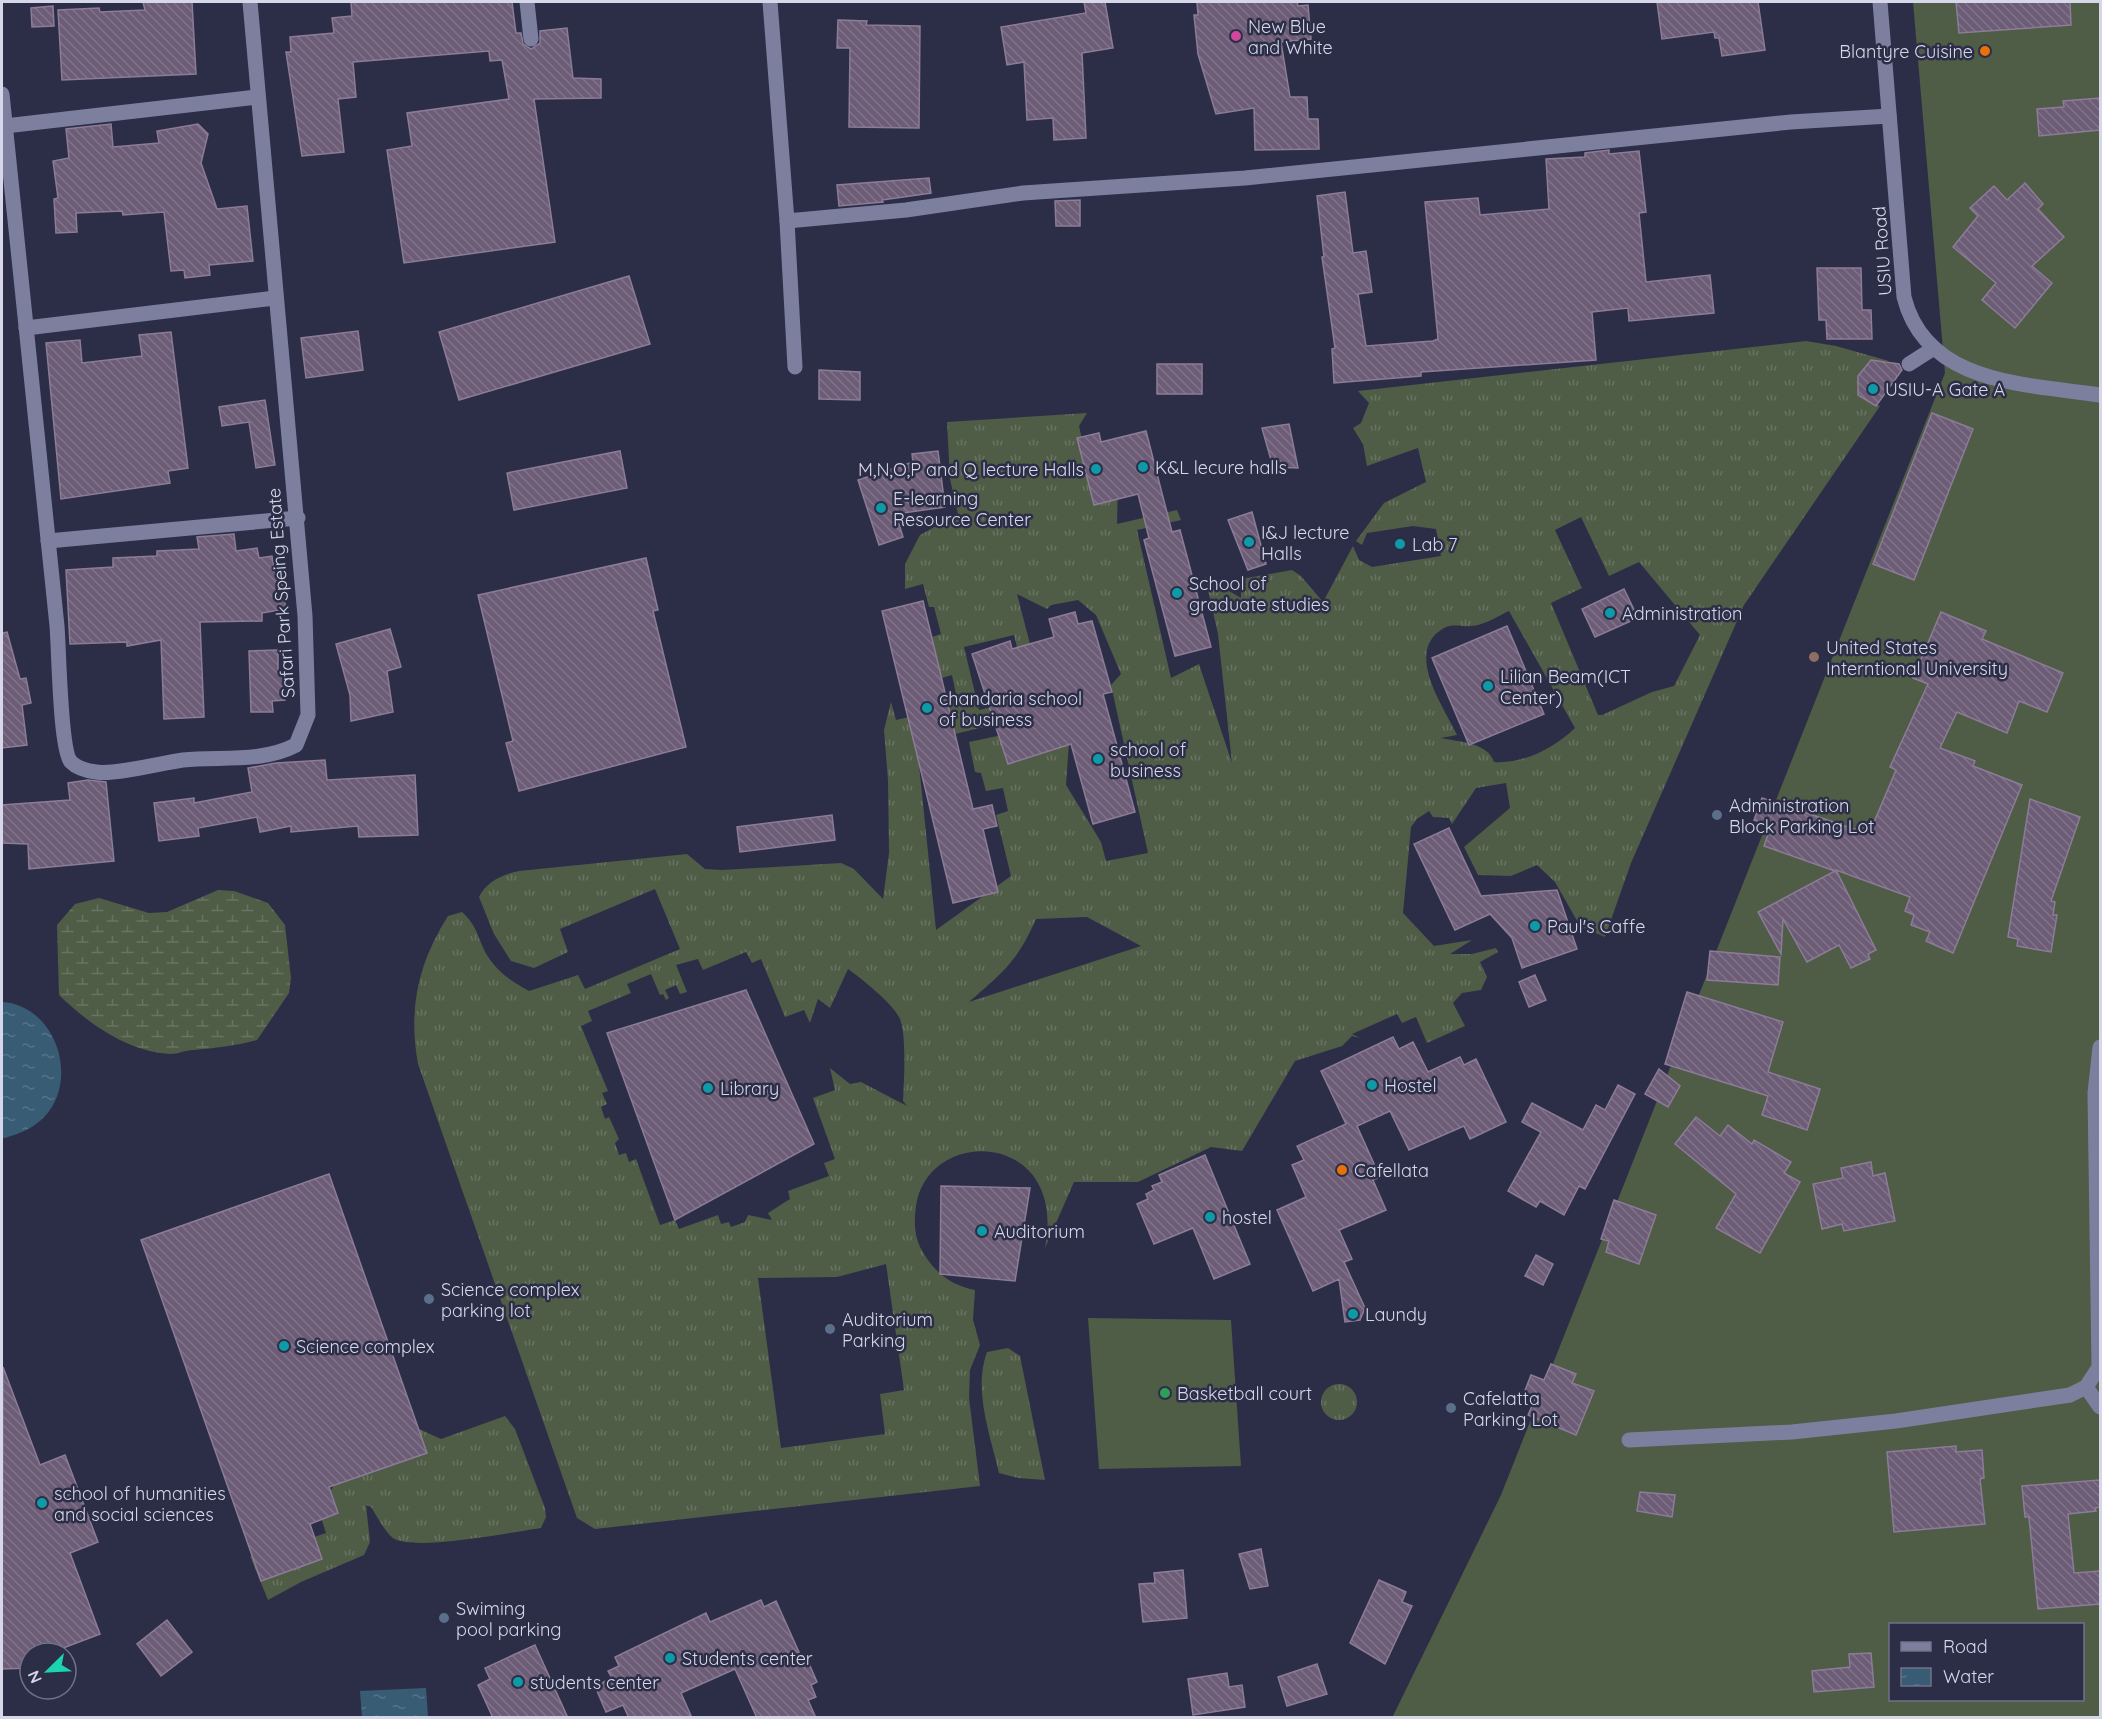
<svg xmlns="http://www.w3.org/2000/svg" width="2102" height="1719" viewBox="0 0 2102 1719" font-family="Quicksand,sans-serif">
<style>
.grass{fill:url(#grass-tufts);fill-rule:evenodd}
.wetland{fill:url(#wetland-marsh)}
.garden{fill:#4f5c46;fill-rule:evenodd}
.water{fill:url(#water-ripples)}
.building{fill:url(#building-back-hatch);stroke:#8c7c98;stroke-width:1.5}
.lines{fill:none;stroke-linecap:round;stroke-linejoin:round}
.street{stroke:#7c809e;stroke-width:15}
.secondary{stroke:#7c809e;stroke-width:15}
.hotel-dot{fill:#d1479c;stroke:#2c2e48;stroke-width:2}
.food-dot{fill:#e8710a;stroke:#2c2e48;stroke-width:2}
.culture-dot{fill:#0f9aa8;stroke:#2c2e48;stroke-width:2}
.education-dot{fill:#8d6e63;stroke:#2c2e48;stroke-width:2}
.service-dot{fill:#5c6f8a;stroke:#2c2e48;stroke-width:2}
.leisure-dot{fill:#2e9e5b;stroke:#2c2e48;stroke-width:2}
.labels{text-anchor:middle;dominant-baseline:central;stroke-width:5;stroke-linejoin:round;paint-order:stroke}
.poi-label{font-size:18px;fill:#d6d8e9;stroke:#2c2e48;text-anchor:start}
.street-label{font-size:18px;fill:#d6d8e9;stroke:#2c2e48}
</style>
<defs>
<pattern id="grass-tufts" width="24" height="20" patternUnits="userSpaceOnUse" patternTransform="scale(1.5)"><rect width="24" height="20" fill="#4f5c46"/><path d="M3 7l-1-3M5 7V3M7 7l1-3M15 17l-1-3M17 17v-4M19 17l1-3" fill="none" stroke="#687361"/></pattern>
<pattern id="wetland-marsh" width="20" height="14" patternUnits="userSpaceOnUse" patternTransform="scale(1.5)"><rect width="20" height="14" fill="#4f5c46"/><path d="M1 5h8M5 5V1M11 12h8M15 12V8" fill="none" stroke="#687361"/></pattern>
<pattern id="water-ripples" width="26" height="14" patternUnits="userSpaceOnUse" patternTransform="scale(1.5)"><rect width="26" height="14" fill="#395c75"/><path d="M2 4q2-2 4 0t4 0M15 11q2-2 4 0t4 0" fill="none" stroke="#557389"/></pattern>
<pattern id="building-back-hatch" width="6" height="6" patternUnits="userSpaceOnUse" patternTransform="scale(1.5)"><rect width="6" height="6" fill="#6c5c76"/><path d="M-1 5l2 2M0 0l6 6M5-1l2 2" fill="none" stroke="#80738a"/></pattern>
</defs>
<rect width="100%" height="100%" fill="#2c2e48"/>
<!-- grass -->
<g class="grass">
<path d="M1806,341L1836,346L1889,361L1869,362L1858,376V395L1880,406L1744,605L1631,863L1605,937L1580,926L1555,882L1537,865L1511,876L1478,875L1464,847L1510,808L1506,783L1476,788L1452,824L1449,818L1433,817L1429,811L1417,819L1411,827L1403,913L1434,946L1472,940L1450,954H1472L1496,948L1498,952L1480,962L1487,977L1481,990L1462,993L1453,1003L1465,1026L1427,1043L1416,1017L1402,1023L1397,1014L1352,1034L1360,1038L1352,1036L1342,1046L1295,1061L1242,1151L1211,1147L1138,1182H1074L1045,1248C1068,1130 928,1125 916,1206C914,1220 914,1234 920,1247C932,1270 949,1285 975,1290L973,1320L980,1345L970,1370L969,1398L980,1486L595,1529L577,1518L418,1064C408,1009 418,963 448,916L462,912C480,928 478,944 491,961C501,975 515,983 529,991L578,975L585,989L680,949L655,889L560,929L568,952L534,968L511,961L494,934L479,897C486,882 503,874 519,871L687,854L705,869L722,870L841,863L854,869L883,899L889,853L888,780L884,730L891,702L896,720L909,717L918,755L936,930L1011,876L996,815L1008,811L1003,788L986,791L981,773L975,772L969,742L1012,733L1071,714L1066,785L1101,842L1106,861L1148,853L1111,685L1121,674L1096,615L1078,600L1051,605L1047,609L1017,594L1031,648L1033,713L1014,635L964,647L979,710L992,707L996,724L955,734L946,697L956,694L952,675L942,678L932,637L941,634L934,607H929L923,584L905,589V564L920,535L958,514L950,479L947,422L1087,413L1079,426L1093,490L1118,485L1117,524L1177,510L1181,520L1137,530L1171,678L1199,664L1232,763L1218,634L1205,577L1241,598V579L1292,570L1301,576L1323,602L1353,546L1359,560L1372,567L1441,556L1436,529L1413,526L1367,533L1362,545L1356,541L1384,503L1426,482L1418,448L1367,466L1363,444L1353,428L1361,423L1369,403L1358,391ZM1581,517L1609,576L1639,562L1700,635L1674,686L1652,692L1602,715H1598L1551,603L1582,588L1555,530ZM1509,611L1575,728C1554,748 1524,764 1494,762C1488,742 1458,742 1441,738L1457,735C1444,707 1403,651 1444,628C1453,623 1461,627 1471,626C1483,626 1498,616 1509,611ZM1087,917L1141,946L969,1002C1004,971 1017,962 1036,919ZM746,952L752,963L761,959L785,1017L804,1010L810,1023L818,999L830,1008L848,969C862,979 891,1002 899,1017C907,1031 904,1083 903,1101L907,1106L861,1082L850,1084L830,1068L835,1090L813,1098L835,1159L824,1163L829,1176L788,1191L790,1199L768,1213L772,1220L748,1215L745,1222L731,1227L729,1222L721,1224L718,1215L679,1229L675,1220L660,1225L636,1159L629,1162L626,1153L619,1155L615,1143L619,1139L609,1117L605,1119L601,1107L607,1104L602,1093L608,1091L581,1026L592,1021L588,1011L631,993L627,984L651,974L660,995L663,994L666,1000L669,998L665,990L676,985L680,994L687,992L676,965L698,959L703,970ZM886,1264L904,1390L880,1394L885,1434L781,1448L758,1278L837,1277Z"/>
<path d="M1008,1348L1020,1356L1045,1480L1018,1478L999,1473C990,1434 973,1390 987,1352Z"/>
<circle cx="1339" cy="1402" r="18"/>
<path d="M505,1416L515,1429L545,1508L546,1517L541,1528C513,1532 412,1552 393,1538C384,1531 377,1516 371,1507L366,1505L370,1542L364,1555L301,1582L268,1600L250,1556L261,1555L326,1533L317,1505C334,1492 338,1479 340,1458L419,1429L441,1439Z"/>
</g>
<!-- wetland -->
<path class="wetland" d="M218,890L234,891L268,903L285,925L291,978L289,993L257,1040C235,1046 216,1048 193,1050C186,1050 178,1054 171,1054C128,1052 89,1024 59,995L57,925L75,904L99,898L149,913L167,912Z"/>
<!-- garden -->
<g class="garden">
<path d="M1913,2H2100V1717L1392,1718L1501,1495L1945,373ZM1890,1624H2082V1700H1890Z"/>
<path d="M1088,1318L1231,1320L1241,1466L1099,1469Z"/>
</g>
<!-- water -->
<g class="water">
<path d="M2,1002C55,1005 80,1078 45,1116C34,1128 21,1133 5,1138H2Z"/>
<path d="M426,1688L428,1717H362L360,1691Z"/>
</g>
<!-- building -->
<g class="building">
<path d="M143,2H192L196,74L62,80L58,10L99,8L100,12L145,10Z"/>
<path d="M351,2H512L516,33H521L523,44L531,49L540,43V31L567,28L573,78L601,79V98L534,99L555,242L404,263L387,150L412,146L407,113L509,99L502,60L490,61L489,51L353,62L356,97L338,99L344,152L302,156L286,52H291L290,37L334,33L332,18L352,16Z"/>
<path d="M1084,2H1105L1113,48L1082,53L1086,138L1054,140L1053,118L1027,120L1024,62L1007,65L1001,27L1086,13Z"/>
<path d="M1197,2H1297L1298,6L1308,5L1311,39L1281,42L1290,97H1307L1308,119H1318L1319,149L1255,150L1254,108L1216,114L1198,54L1194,15H1198Z"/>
<path d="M1657,2H1758L1765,50L1722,56L1719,38H1715L1714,32L1662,39Z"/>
<path d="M1956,2H2070L2071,25L1959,33Z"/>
<path d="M53,6L54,26L32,27L31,8Z"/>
<path d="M838,20L867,21L866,25L920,26L919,128L849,127L850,48H837Z"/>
<path d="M2100,98V130L2039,136L2037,109L2064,107L2063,101Z"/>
<path d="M111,124L113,147L159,143L157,131L198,124L208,134L201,163L217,209L247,206L253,261L209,265L210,275L185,278L184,270L171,271L164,212L123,215L122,211L76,213L77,232L56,233L54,199L58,198L53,161L69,158L66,129Z"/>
<path d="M1609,150V154L1639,151L1646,212L1639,213L1646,282L1710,275L1714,313L1629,321L1628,308L1592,312L1596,360L1421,372V376L1334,383L1332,349L1335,348L1322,257H1324L1317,196L1345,192L1353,253L1366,251L1372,292L1358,294L1366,346L1433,341L1438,339L1425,202L1478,198L1480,215L1549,209L1546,159L1585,157V153Z"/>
<path d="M929,178L931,193L882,200L883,202L839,206L837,185Z"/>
<path d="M2025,183L2043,204L2038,209L2064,237L2032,266L2052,283L2015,328L1982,300L1996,283L1953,247L1978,216L1970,208L1994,186L2007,200Z"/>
<path d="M1080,200V226H1056L1055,201Z"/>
<path d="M1817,268H1861L1862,310H1871L1872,339H1827L1826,320H1819Z"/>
<path d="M629,276L650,344L459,400L439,332Z"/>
<path d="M358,331L363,370L306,378L301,338Z"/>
<path d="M171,332L188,468L168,471L170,483L61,499L46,343L80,340L82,363L142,356L139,335Z"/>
<path d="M1871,360L1899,364L1902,370L1876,406L1858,395V376Z"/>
<rect x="1157" y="364" width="45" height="30"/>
<path d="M819,370L860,372V400L819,399Z"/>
<path d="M265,400L275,465L256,468L249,422L222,426L219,407Z"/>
<path d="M1932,413L1973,429L1914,580L1873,564Z"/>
<path d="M1289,424L1298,468L1273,467L1262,428Z"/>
<path d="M1146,431L1172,532L1180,530L1211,647L1175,656L1144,540L1149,538L1138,494L1094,505L1077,438L1099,433L1101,442Z"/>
<path d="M620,451L627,488L514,510L507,473Z"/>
<path d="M938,451L945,507L896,514L903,537L879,545L858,480L913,462L912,454Z"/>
<path d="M1252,512L1266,564L1248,570L1228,520Z"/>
<path d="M234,534L236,551L257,548L259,558L272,556L275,574L280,573L286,609L262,613V621L200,622L204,717L164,719L161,640L127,646V642L70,644L66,570L113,567V558L157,556V551L199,549L197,537Z"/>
<path d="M646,558L658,610L653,611L686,747L519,791L506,743L513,741L478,595Z"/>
<path d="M1624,589L1638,618L1595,637L1582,609Z"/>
<path d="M923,601L973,809L992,805L997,826L983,829L998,892L953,903L882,611Z"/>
<path d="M1075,612L1078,624L1092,621L1112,692L1103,694L1135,812L1093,824L1071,744L1008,764L972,654L1010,641L1012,649L1054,637L1049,619Z"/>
<path d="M1941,612L1986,631L1982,639L2063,673L2047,712L2019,701L2007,733L1957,712L1940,748L1975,761L1973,766L2022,785L1953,953L1926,941L1930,932L1911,925L1914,915L1905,911L1910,897L1836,870L1876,950L1868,954L1870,959L1851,968L1839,945L1807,962L1783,919L1781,954L1758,912L1835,871L1764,846L1771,826L1754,820L1762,798L1869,834L1896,770L1890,767L1928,684L1913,678Z"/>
<path d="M1507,626L1544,714L1469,745L1432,658Z"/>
<path d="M390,629L401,667L387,671L393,712L351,721L350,695L336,644Z"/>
<path d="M7,632L20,679L26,678L31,703L22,705L27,745L2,748V633Z"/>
<path d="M278,650V671H284L285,700L272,701L273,712H251L249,651Z"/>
<path d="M325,760L327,780L415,775L418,835L359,837L358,826L291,832V826L260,832L257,817L198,828L199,836L159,841L154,803L194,798V803L252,792L248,768L276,763Z"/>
<path d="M88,780L106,782L114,861L29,869L28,844L2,843V805L70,800L68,783Z"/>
<path d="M2030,799L2080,817L2051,901L2055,902L2053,915H2057L2051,952L2017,946L2018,939L2008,937Z"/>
<path d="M832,815L835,840L740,852L737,827Z"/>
<path d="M1449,828L1481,896L1557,890L1577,949L1522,968L1512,938L1490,914L1455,930L1414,844Z"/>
<path d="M1710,951L1780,957L1778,985L1707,980Z"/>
<path d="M1535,975L1546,1000L1529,1007L1519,982Z"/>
<path d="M746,990L814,1144L675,1220L607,1033Z"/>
<path d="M1687,992L1783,1022L1768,1072L1820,1089L1807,1130L1762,1115L1768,1096L1665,1064Z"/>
<path d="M1393,1037L1399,1049L1413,1042L1428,1072L1460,1057L1464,1065L1476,1059L1506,1122L1470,1139L1464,1126L1409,1150L1390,1111L1357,1126L1380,1177L1373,1180L1386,1210L1339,1230L1352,1259L1344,1262L1365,1308L1360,1320L1345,1322L1339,1279L1313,1291L1277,1210L1306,1197L1292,1165L1304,1160L1297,1146L1346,1124L1321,1071Z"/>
<path d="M1659,1069L1680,1086L1668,1107L1645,1094Z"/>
<path d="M1618,1085L1635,1094L1585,1189L1579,1186L1564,1215L1540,1201L1536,1207L1508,1191L1541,1132L1522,1122L1532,1103L1583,1130L1596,1105L1605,1110Z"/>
<path d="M1696,1117L1720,1136L1728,1125L1752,1144L1754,1140L1791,1162L1784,1173L1800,1182L1760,1253L1716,1228L1736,1194L1675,1144Z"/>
<path d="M1205,1155L1250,1264L1214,1279L1193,1228L1154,1244L1137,1204L1148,1199L1146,1194L1154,1190L1152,1186L1162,1182L1159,1175Z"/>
<path d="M1871,1162L1873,1176L1885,1173L1895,1221L1844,1231L1842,1224L1822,1229L1813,1184L1843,1178L1841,1168Z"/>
<path d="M329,1174L427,1453L329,1487L338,1513L310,1524L322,1559L261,1581L141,1240Z"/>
<path d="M941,1186L1030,1188L1015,1281L940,1274Z"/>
<path d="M1614,1200L1656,1215L1639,1264L1606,1252L1609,1241L1601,1239Z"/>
<path d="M1536,1255L1553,1264L1543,1285L1525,1276Z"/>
<path d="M1551,1364L1576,1374L1572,1383L1594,1391L1576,1435L1528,1415L1536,1397L1524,1393L1531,1375L1544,1380Z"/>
<path d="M3,1367L40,1465L65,1455L98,1542L70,1553L100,1634L50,1653H30V1668L2,1669Z"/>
<path d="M1956,1446V1452L1982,1450L1984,1478L1980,1479L1985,1524L1894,1532L1887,1452Z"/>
<path d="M2100,1480V1507L2095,1508L2096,1511L2068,1514L2074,1573L2100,1571V1604L2038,1609L2029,1517H2025L2022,1486Z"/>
<path d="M1640,1492L1675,1495L1672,1517L1637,1511Z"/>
<path d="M1261,1549L1268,1586L1250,1589L1239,1554Z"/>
<path d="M1183,1570L1187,1618L1143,1622L1139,1584L1155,1583L1154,1573Z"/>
<path d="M1379,1580L1406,1592L1402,1602L1412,1606L1385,1664L1350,1643Z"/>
<path d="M761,1600L764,1607L776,1601L803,1661L807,1659L817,1682L811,1685L816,1697L808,1700L816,1718H757L735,1669L681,1693L692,1718H629L623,1705L606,1712L595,1686L612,1678L608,1671L619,1666L615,1657L706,1613L710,1622Z"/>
<path d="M167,1620L192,1652L161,1676L137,1644Z"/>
<path d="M535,1645L568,1718H493L478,1685L490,1679L485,1668Z"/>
<path d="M1871,1653L1874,1687L1814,1692L1812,1671L1850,1667L1849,1654Z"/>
<path d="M1317,1664L1327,1694L1287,1706L1278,1677Z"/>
<path d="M1227,1673L1229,1687L1242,1685L1245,1707L1193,1715L1188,1679Z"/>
</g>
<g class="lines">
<!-- street -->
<g class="street">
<path d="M527,2L531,39"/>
<path d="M770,2L787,221L906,210L1023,193L1245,178L1791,122L1889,116"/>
<path d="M2,94L57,626C59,649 60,750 71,762C77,768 88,771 96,772C117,775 160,763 183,760C220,756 262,763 296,745L308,715L305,616L250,2"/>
<path d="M5,126L257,97"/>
<path d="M787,221L795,367"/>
<path d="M26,328L275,298"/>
<path d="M1909,364L1934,348"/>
<path d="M48,541L298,518"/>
<path d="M2086,1387L2100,1407"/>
<path d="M1629,1440L1792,1432L1896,1421L2070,1395L2086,1387L2099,1367L2095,1093L2100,1047"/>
</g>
<!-- secondary -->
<path class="secondary" d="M1880,2L1904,297C1926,385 2027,384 2100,395"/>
</g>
<!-- markers -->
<circle class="hotel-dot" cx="1236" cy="36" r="6"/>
<g class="food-dot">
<circle cx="1985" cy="51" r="6"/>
<circle cx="1342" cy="1170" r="6"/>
</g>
<g class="culture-dot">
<circle cx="1873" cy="389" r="6"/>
<circle cx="1143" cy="467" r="6"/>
<circle cx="1096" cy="469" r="6"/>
<circle cx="881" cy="508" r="6"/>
<circle cx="1249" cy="542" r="6"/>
<circle cx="1400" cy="544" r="6"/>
<circle cx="1177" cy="593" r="6"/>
<circle cx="1610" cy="613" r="6"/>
<circle cx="1488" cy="686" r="6"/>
<circle cx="927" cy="708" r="6"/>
<circle cx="1098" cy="759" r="6"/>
<circle cx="1535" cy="926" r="6"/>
<circle cx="1372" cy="1085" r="6"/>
<circle cx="708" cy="1088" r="6"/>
<circle cx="1210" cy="1217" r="6"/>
<circle cx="982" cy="1231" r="6"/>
<circle cx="1353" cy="1314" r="6"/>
<circle cx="284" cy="1346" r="6"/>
<circle cx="42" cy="1503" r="6"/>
<circle cx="670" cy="1658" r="6"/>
<circle cx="518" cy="1682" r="6"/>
</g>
<circle class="education-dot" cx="1814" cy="657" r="6"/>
<g class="service-dot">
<circle cx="1717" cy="815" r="6"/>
<circle cx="429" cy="1299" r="6"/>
<circle cx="830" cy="1329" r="6"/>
<circle cx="1451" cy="1408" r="6"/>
<circle cx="444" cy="1618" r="6"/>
</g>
<circle class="leisure-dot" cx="1165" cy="1393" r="6"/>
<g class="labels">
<!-- poi labels -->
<g class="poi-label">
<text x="1248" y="26">New Blue<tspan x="1248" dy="21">and White</tspan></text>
<text x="1973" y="51" text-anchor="end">Blantyre Cuisine</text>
<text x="1885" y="389">USIU-A Gate A</text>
<text x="1155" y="467">K&amp;L lecure halls</text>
<text x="1084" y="469" text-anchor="end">M,N,O,P and Q lecture Halls</text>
<text x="893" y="498">E-learning<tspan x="893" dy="21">Resource Center</tspan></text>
<text x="1261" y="532">I&amp;J lecture<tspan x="1261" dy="21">Halls</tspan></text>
<text x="1412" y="544">Lab 7</text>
<text x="1189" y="583">School of<tspan x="1189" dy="21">graduate studies</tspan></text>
<text x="1622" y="613">Administration</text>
<text x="1826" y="647">United States<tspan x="1826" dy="21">Interntional University</tspan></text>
<text x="1500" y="676">Lilian Beam(ICT<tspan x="1500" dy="21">Center)</tspan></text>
<text x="939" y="698">chandaria school<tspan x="939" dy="21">of business</tspan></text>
<text x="1110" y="749">school of<tspan x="1110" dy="21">business</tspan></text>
<text x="1729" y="805">Administration<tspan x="1729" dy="21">Block Parking Lot</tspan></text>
<text x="1547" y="926">Paul's Caffe</text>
<text x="1384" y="1085">Hostel</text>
<text x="720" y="1088">Library</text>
<text x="1354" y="1170">Cafellata</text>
<text x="1222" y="1217">hostel</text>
<text x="994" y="1231">Auditorium</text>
<text x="441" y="1289">Science complex<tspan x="441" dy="21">parking lot</tspan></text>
<text x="1365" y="1314">Laundy</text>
<text x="842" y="1319">Auditorium<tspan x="842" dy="21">Parking</tspan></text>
<text x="296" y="1346">Science complex</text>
<text x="1177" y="1393">Basketball court</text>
<text x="1463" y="1398">Cafelatta<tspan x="1463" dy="21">Parking Lot</tspan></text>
<text x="54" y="1493">school of humanities<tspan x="54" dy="21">and social sciences</tspan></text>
<text x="456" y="1608">Swiming<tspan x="456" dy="21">pool parking</tspan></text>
<text x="682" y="1658">Students center</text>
<text x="530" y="1682">students center</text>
</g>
<!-- street labels -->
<g class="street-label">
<text transform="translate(1882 251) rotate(-94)">USIU Road</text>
<text transform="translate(281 593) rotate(-94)">Safari Park Speing Estate</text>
</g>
</g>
<!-- border -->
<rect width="2102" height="1719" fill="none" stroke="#d6d8e9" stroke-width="6"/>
<!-- legend -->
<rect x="1889" y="1623" width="195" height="78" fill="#2c2e48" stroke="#707288" stroke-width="1.5"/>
<rect x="1901" y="1642" width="30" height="9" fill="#7c809e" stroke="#707288" stroke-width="1.5"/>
<text x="1943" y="1653" font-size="18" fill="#d6d8e9">Road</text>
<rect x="1901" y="1668" width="30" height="18" fill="url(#water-ripples)" stroke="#707288" stroke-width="1.5"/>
<text x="1943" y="1683" font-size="18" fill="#d6d8e9">Water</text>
<!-- north arrow -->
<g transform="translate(48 1671) rotate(246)"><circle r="28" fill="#2c2e48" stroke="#707288" stroke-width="1.5"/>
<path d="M0-4.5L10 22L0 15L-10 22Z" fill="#1bd5b1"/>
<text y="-9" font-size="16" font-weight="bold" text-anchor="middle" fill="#d6d8e9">N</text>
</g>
</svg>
